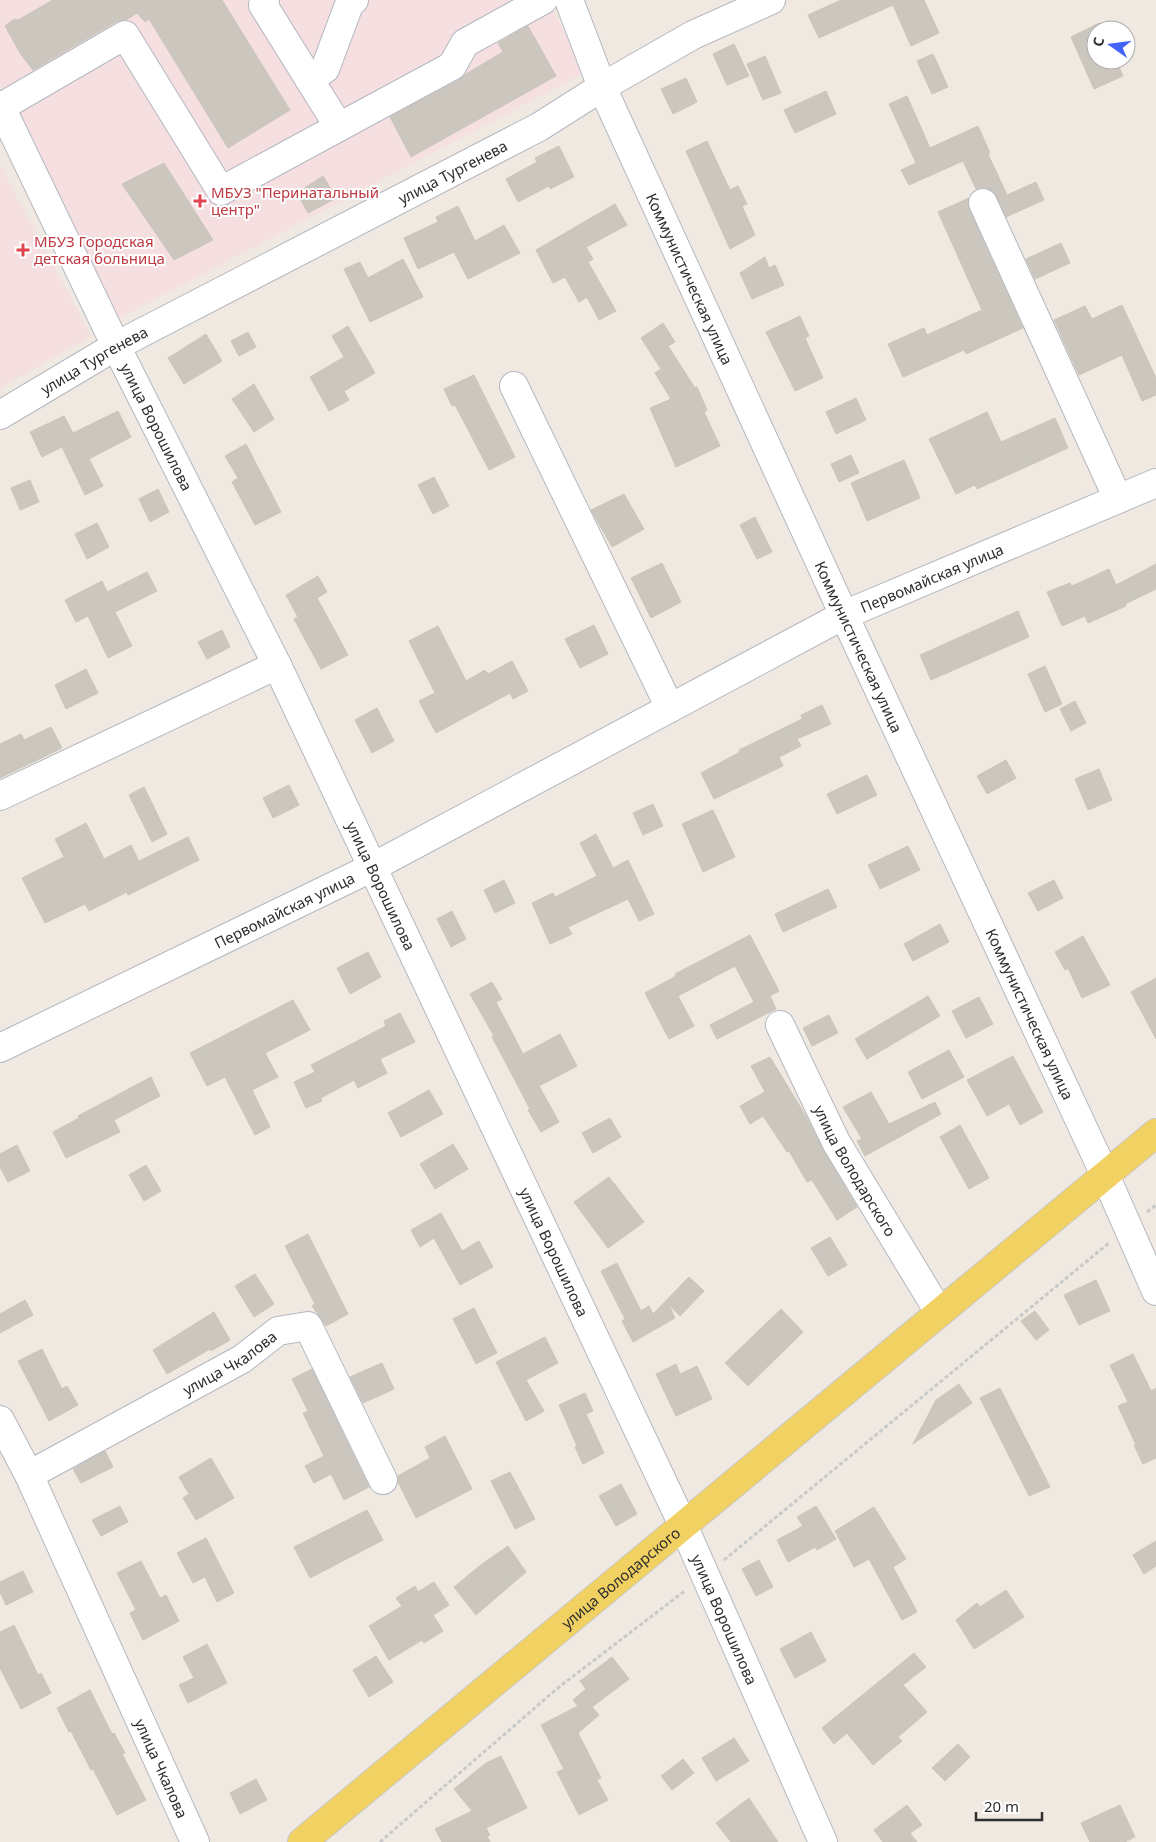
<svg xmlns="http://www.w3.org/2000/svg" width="1156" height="1842" viewBox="0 0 1156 1842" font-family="'Noto Sans',sans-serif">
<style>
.medical{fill:#f5dfe0}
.building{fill:#cbc7bf;stroke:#cbc5ba}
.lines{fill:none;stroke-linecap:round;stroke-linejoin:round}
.minor-casing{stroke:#b4b7c1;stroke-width:30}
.major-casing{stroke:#c9c9c9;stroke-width:30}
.path{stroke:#c9c9c9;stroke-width:3;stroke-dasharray:4 2.5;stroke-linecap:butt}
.minor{stroke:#fff;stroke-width:28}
.major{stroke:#f2d163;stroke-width:28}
.health-dot{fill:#e0444e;stroke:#fff;stroke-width:2}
.labels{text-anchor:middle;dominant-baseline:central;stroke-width:4;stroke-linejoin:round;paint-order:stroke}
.street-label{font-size:15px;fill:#2e2e2e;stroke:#fff}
.health-label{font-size:15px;fill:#be3a42;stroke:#fff;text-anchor:start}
</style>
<rect width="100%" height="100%" fill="#efe9e1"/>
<!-- medical -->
<g class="medical">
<path d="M0,0H549L584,73L118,319L0,84Z"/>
<path d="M0,165L91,336L0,388Z"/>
</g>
<!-- building -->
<g class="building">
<path d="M53,0H222L290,110L228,148L149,19L145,22L137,13L126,20L117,21L33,70L20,53L5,26L14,19L18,20Z"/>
<path d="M841,0H924L939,33L911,46L893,5L819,38L808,15Z"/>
<path d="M1099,23L1102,30H1096V60H1116L1123,76L1094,89L1071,37Z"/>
<path d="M528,26L556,76L411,157L390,117L459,80L466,74L503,52L498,43Z"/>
<path d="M734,44L749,76L727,85L713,54Z"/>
<path d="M933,54L948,87L932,94L917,61Z"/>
<path d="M765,56L781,93L763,100L747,64Z"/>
<path d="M686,78L697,102L673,114L661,89Z"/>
<path d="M826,91L836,114L795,133L784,110Z"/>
<path d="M907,96L930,148L978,126L990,153L988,154L1007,195L1036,182L1044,200L1006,217L997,197L992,191L984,187L976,189L963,161L909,185L901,170L916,163L889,104Z"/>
<path d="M707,141L730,190L738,186L747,204L742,206L755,235L730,249L686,151Z"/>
<path d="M559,146L574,177L550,189L549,186L518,202L506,179L537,162L535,158Z"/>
<path d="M164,163L213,240L174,260L122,184Z"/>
<path d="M323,176L336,198L308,213L297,193Z"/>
<path d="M969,198V209L1023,328L966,354L964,350L903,377L888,344L924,328L927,335L982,310L938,212Z"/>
<path d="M615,204L627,225L586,247L593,259L588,262L616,311L599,320L587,297L579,302L565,277L553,283L536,250Z"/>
<path d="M458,206L475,241L504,225L520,253L468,279L454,252L418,269L404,238L438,222L436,217Z"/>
<path d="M1061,243L1070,263L1035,279L1026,259Z"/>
<path d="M765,257L769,268L775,265L784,285L752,299L740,273Z"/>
<path d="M403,259L423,297L370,322L344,269L360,262L368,278Z"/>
<path d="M1122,305L1156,378V395L1142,401L1122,355L1079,375L1054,320L1085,306L1092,319Z"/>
<path d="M800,316L809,336L805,338L823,378L795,391L766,332Z"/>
<path d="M663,323L675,342L668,346L695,388L697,387L707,410L704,412L720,446L676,467L650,408L671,399L655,373L661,369L641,338Z"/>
<path d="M348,326L375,373L344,391L349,400L329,411L310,377L344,357L332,336Z"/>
<path d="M248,332L256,347L239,356L231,341Z"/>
<path d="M206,334L222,361L184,384L168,358Z"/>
<path d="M474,375L515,457L489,470L474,441L455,405L452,406L444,389Z"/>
<path d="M254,384L274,419L254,432L232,399Z"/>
<path d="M856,398L866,420L836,434L826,412Z"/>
<path d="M118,411L131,437L89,459L103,486L85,495L62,447L42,457L30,432L64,416L73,433Z"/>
<path d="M987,412L1001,442L1055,418L1068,448L977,489L975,485L956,494L929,439Z"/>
<path d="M246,444L281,512L255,525L232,482L238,478L225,456Z"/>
<path d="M851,455L859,473L839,482L831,464Z"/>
<path d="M904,460L920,498L867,521L851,483Z"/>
<path d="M434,477L449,506L433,514L418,485Z"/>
<path d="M30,480L39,502L20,510L11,488Z"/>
<path d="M158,489L169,512L150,522L139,499Z"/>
<path d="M624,494L644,529L612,547L591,510Z"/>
<path d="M755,517L772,552L757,559L740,525Z"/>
<path d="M97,523L109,547L87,559L75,534Z"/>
<path d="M662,563L681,602L651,618L631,578Z"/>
<path d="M1156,564V589L1125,604L1126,606L1088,623L1085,616L1062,626L1047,592L1070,583L1072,586L1109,569L1116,585Z"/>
<path d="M147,572L157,591L115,612L132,646L108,658L88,616L76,622L65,600L102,581L107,592Z"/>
<path d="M318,576L327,592L317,598L348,655L321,669L294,619L298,617L286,595Z"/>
<path d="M1018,611L1029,637L931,680L920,655Z"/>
<path d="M594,625L608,654L580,668L565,639Z"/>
<path d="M438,626L466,681L485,670L488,674L512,661L528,691L513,699L510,693L436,733L419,701L435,693L409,641Z"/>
<path d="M222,630L230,647L207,659L198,642Z"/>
<path d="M1045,666L1062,704L1045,712L1028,674Z"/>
<path d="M86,669L98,693L66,709L55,685Z"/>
<path d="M1075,701L1086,723L1071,731L1060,709Z"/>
<path d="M822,705L831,724L797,739L801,746L779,757L783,766L714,799L701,773L740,752L739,750L802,719L801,715Z"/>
<path d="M377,708L394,741L372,753L355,720Z"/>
<path d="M51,727L62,748L0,778V744L21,734L24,740Z"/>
<path d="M1006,760L1016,778L987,794L977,776Z"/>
<path d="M1099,769L1112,800L1088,810L1075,779Z"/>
<path d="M867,775L877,795L837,814L827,794Z"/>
<path d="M289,785L299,805L273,818L263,798Z"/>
<path d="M144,787L167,834L152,842L129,795Z"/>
<path d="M653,804L663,826L643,835L633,813Z"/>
<path d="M713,810L735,857L703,872L682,824Z"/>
<path d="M86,823L104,859L131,845L139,861L188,837L199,860L128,895L127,892L89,911L85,904L45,923L22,878L64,857L55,839Z"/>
<path d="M596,834L613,868L628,860L654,914L639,921L628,899L568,927L572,934L550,944L532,903L553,893L555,897L597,876L580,843Z"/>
<path d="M908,846L920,870L880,889L868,865Z"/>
<path d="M504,880L515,903L495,913L484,890Z"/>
<path d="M1054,880L1063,898L1038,911L1028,893Z"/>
<path d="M828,889L837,907L783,932L775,914Z"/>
<path d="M452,911L466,939L451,947L437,919Z"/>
<path d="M940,924L949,942L913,961L904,944Z"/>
<path d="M750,935L779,991L770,996L776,1009L717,1039L710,1025L754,1002L735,966L678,996L694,1026L669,1039L645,993L676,976L675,974Z"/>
<path d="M1083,936L1110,985L1082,998L1068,968L1065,970L1055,952Z"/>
<path d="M368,952L381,977L350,994L337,968Z"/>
<path d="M1156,978V1039L1131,992Z"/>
<path d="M492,982L502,999L496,1002L523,1054L560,1034L577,1066L539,1086L559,1122L541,1132L528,1110L530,1109L492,1037L494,1036L470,994Z"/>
<path d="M928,996L940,1016L867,1059L855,1039Z"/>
<path d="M979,997L993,1024L966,1038L952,1011Z"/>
<path d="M293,1000L310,1030L265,1053L278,1077L252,1090L270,1127L255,1135L225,1077L207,1086L190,1053Z"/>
<path d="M400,1013L415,1042L380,1059L387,1073L358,1088L354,1080L321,1098L322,1101L306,1108L294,1082L315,1072L311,1065L386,1026L384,1021Z"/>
<path d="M829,1015L838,1033L812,1046L803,1028Z"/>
<path d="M949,1050L964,1077L922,1099L908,1072Z"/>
<path d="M1013,1056L1043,1112L1020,1125L1009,1104L987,1116L967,1080Z"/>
<path d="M770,1057L807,1118L823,1150L857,1207L837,1220L812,1180L807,1182L789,1151L787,1152L763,1116L750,1124L740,1106L765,1092L751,1066Z"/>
<path d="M151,1077L160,1096L114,1120L120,1132L66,1158L53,1132L79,1118L78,1116Z"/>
<path d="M429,1090L443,1114L401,1137L388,1113Z"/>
<path d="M871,1092L889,1124L935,1102L941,1114L865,1156L857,1141L862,1139L843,1107Z"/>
<path d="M610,1118L621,1137L593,1153L582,1133Z"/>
<path d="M960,1125L989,1178L969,1189L940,1137Z"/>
<path d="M453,1144L468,1169L435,1189L420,1164Z"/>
<path d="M17,1145L30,1171L8,1182L0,1167V1154Z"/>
<path d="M146,1165L161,1191L144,1201L129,1175Z"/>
<path d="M609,1177L644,1222L608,1248L574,1202Z"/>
<path d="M441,1213L462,1251L479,1241L493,1267L460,1285L434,1238L420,1247L411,1230Z"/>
<path d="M308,1234L348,1314L326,1326L312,1306L315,1304L285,1246Z"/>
<path d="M830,1237L847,1265L828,1276L811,1248Z"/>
<path d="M617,1263L641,1311L649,1306L653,1314L689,1277L704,1291L680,1316L669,1305L675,1318L633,1342L622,1321L625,1319L601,1271Z"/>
<path d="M255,1274L274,1304L254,1317L235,1286Z"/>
<path d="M1096,1280L1110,1311L1079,1325L1064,1295Z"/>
<path d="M25,1300L33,1315L0,1333V1314Z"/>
<path d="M474,1308L497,1353L476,1364L453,1319Z"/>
<path d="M781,1309L803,1332L748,1386L725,1363Z"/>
<path d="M1035,1311L1049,1330L1036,1340L1021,1321Z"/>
<path d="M214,1312L230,1340L211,1351L210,1349L167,1374L153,1350Z"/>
<path d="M545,1337L558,1363L526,1380L544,1411L526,1421L496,1362Z"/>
<path d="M42,1349L62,1389L67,1386L78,1405L49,1421L18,1361Z"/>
<path d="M1133,1354L1151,1391L1156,1388V1458L1143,1464L1134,1445H1136L1118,1406L1128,1402L1110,1365Z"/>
<path d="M382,1363L394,1389L363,1403L350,1377Z"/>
<path d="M676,1364L680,1374L697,1366L712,1399L676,1416L656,1374Z"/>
<path d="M312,1369L369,1487L344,1500L331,1474L314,1483L305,1466L324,1456L303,1413L308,1411L292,1379Z"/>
<path d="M959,1384L972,1403L913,1444L936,1400Z"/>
<path d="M1000,1388L1050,1487L1029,1496L980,1398Z"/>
<path d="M585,1393L593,1411L586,1414L604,1453L583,1464L575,1447L577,1446L559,1405Z"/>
<path d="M445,1436L472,1489L416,1518L398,1482V1476L430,1458L425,1447Z"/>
<path d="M105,1451L113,1467L81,1483L73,1469Z"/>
<path d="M211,1458L234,1498L196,1520L183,1498L189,1494L179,1477Z"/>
<path d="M510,1472L535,1519L515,1529L491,1481Z"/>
<path d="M621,1484L637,1514L616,1526L599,1496Z"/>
<path d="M120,1506L128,1522L101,1536L92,1520Z"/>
<path d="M816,1506L836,1539L817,1550L815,1547L788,1562L777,1540L803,1526L797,1517Z"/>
<path d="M874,1507L906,1559L893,1567L917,1612L902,1620L869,1559L854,1567L835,1531Z"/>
<path d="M367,1510L383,1540L310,1578L294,1547Z"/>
<path d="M206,1538L234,1593L217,1602L205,1577L193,1583L177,1553Z"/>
<path d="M1156,1541V1566L1144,1574L1133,1555Z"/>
<path d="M508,1546L526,1572L476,1615L454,1587L482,1564Z"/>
<path d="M759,1560L773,1587L756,1596L742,1569Z"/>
<path d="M141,1561L160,1598L166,1595L179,1621L143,1640L130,1613L136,1610L117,1573Z"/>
<path d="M23,1571L33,1592L6,1605L0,1592V1582Z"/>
<path d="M434,1582L449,1605L433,1615L443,1631L424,1643L422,1640L389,1660L369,1626L402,1606L396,1598L415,1586L418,1592Z"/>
<path d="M1006,1590L1024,1617L974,1649L956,1620L977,1603L980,1607Z"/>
<path d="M14,1625L38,1675L41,1673L51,1693L21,1709L0,1668V1632Z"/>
<path d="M811,1632L826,1661L795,1678L780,1649Z"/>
<path d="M207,1644L227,1683L188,1703L179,1685L194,1678L183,1657Z"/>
<path d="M914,1653L926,1667L903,1685L927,1712L898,1737L902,1741L873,1765L847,1733L834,1744L822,1728Z"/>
<path d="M376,1656L393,1682L369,1697L353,1670Z"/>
<path d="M612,1657L629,1679L592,1707L599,1715L578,1733L601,1778L597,1780L608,1800L579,1815L557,1772L564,1769L541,1725L578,1706L573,1700L586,1689L580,1681Z"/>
<path d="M90,1690L112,1734L114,1733L125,1753L122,1754L146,1800L117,1815L93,1769L91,1770L71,1731L69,1732L57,1708Z"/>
<path d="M734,1738L749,1761L716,1781L702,1758Z"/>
<path d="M958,1744L970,1757L945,1781L932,1768Z"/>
<path d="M501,1756L527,1808L486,1828L490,1835L487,1836L490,1842H442L435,1829L472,1811L454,1789L486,1763Z"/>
<path d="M683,1759L694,1773L672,1790L661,1776Z"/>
<path d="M256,1779L267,1800L240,1814L230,1793Z"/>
<path d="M749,1798L778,1842H731L716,1823Z"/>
<path d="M907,1805L922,1825L910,1833L917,1842H883L874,1830Z"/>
<path d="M1120,1805L1135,1837L1125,1842H1090L1081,1823Z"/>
</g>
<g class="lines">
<!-- minor casing -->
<g class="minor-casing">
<g id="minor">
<path id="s1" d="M569,0L602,87L844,615L1105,1175L1156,1291"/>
<path d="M309,79L325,69L350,2L354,0"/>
<path id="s2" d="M0,105L116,346L277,665L683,1525L823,1842"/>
<path d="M1,107L125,35L221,191L339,127L263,5L265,0"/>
<path d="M339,127L452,66L465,43L543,0"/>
<path d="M983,203L1118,499"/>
<path d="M514,386L670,708"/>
<path id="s3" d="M0,415L116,346L539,127L602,87L693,35L771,0"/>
<path d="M0,796L277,665"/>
<path id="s4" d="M780,1025L836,1142L939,1312"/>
<path id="s5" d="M0,1048L371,868L844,615L1156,483"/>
<path id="s6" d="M0,1420L29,1475L195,1842"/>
<path id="s7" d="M29,1475L242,1359L278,1331L308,1326L383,1480"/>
</g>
</g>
<!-- major casing -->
<g class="major-casing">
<g id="major">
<path id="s8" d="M302,1842L1156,1133"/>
</g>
</g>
<!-- path -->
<g class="path">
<path d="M1147,1212L1156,1205"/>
<path d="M724,1560L1109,1243"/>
<path d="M380,1842L559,1687L686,1590"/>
</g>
<!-- minor -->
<use href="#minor" class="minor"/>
<!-- major -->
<use href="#major" class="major"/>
</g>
<!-- markers -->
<g class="health-dot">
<path d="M197.5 193.5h5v5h5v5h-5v5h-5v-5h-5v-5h5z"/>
<path d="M20.5 242.5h5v5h5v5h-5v5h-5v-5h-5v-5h5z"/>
</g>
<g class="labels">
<!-- street labels -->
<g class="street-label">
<text stroke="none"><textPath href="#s3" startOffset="514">улица Тургенева</textPath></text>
<text stroke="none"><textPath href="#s1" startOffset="304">Коммунистическая улица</textPath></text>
<text stroke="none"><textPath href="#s3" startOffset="109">улица Тургенева</textPath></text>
<text stroke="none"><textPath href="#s2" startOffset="358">улица Ворошилова</textPath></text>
<text stroke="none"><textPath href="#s5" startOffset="1044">Первомайская улица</textPath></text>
<text stroke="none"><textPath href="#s1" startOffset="709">Коммунистическая улица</textPath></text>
<text stroke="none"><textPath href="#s2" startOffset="869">улица Ворошилова</textPath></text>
<text stroke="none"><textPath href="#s5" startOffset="316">Первомайская улица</textPath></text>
<text stroke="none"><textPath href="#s1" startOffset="1114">Коммунистическая улица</textPath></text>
<text stroke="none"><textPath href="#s4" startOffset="164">улица Володарского</textPath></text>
<text stroke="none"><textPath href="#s2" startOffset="1274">улица Ворошилова</textPath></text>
<text stroke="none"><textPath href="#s7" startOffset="230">улица Чкалова</textPath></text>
<text stroke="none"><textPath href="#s8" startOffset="414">улица Володарского</textPath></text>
<text stroke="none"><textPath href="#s2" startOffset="1679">улица Ворошилова</textPath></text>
<text stroke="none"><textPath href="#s6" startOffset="384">улица Чкалова</textPath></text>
</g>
<!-- health labels -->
<g class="health-label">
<text x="211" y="192">МБУЗ "Перинатальный<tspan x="211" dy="17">центр"</tspan></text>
<text x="34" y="241">МБУЗ Городская<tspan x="34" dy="17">детская больница</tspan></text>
</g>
</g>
<!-- north arrow -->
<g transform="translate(1111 45) rotate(284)"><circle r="24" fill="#ffffff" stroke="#ababab"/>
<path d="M0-4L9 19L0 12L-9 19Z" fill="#4264fb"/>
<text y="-8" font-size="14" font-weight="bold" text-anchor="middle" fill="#2e2e2e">С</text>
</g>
<!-- scale -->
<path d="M976 1812v8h66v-8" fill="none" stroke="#2e2e2e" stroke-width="2.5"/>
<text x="984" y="1812" font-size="15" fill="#2e2e2e" stroke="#ffffff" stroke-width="4" paint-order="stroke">20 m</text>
</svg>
